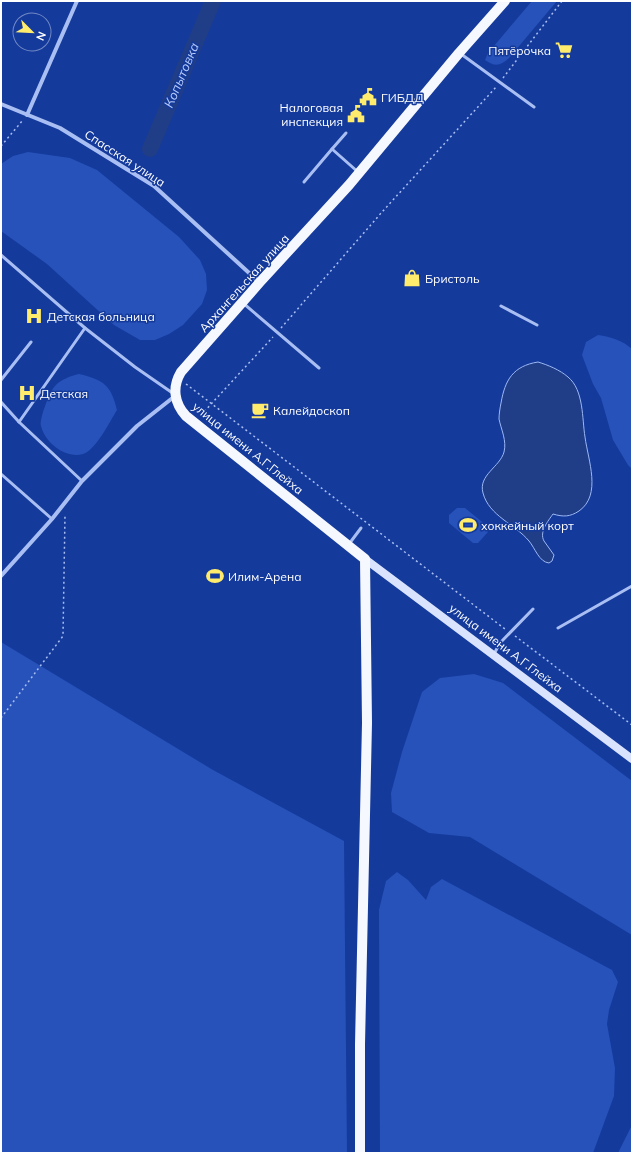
<svg xmlns="http://www.w3.org/2000/svg" width="633" height="1154" viewBox="0 0 633 1154" font-family="Mulish,sans-serif">
<style>
.green{fill:#2752ba}
.water{fill:#203d88;stroke:#9cb8f6}
.lines{fill:none;stroke-linecap:round;stroke-linejoin:round}
.river{stroke:#203d88;stroke-width:16}
.path{stroke:#a9bff3;stroke-width:1.5;stroke-dasharray:2 3;stroke-linecap:butt}
.lane{stroke:#a9bff3;stroke-width:3}
.street{stroke:#a9bff3;stroke-width:4}
.secondary{stroke:#d9e3fd;stroke-width:8}
.primary{stroke:#f6f8ff;stroke-width:10}
.labels{text-anchor:middle;dominant-baseline:central;stroke-width:3;stroke-linejoin:round;paint-order:stroke}
.poi-label{font-size:12px;fill:#fff;stroke:#143a9c;text-anchor:start}
.street-label{font-size:12px;fill:#fff;stroke:#143a9c}
.water-label{font-size:13px;font-style:italic;fill:#b6cbfa;stroke:#143a9c}
</style>
<rect width="100%" height="100%" fill="#143a9c"/>
<!-- green -->
<g class="green">
<path d="M532,1H557L509,58C500,66 495,67 485,60L488,53Z"/>
<path d="M28,152L70,158L97,170L179,237L200,260L206,274L207,290L202,304L183,325L169,334L155,340H140L114,325L47,264L1,231V164L13,156Z"/>
<path d="M598,335C611,337 622,340 632,349V469L628,465L613,440L601,398L593,384L582,355L586,342Z"/>
<path d="M79,374C104,380 111,385 117,410C110,421 96,450 83,454C66,459 45,443 41,426C39,419 50,391 55,386C61,379 71,376 79,374Z"/>
<path d="M457,508H465L487,526L488,532L478,543H473L449,523V515Z"/>
<path d="M1,642L213,770L344,841L347,1153H1Z"/>
<path d="M474,674L503,683L632,781V935L470,837L429,833L392,812L391,793L402,752L422,692L440,678Z"/>
<path d="M397,872L408,880L426,900L431,887L442,879L612,970L618,982L609,1010L607,1024L615,1068L614,1096L593,1153H380L379,910L386,881Z"/>
<path d="M632,1125V1153H618Z"/>
</g>
<!-- water -->
<path class="water" d="M538,362C548,365 560,370 568,377C584,390 582,419 585,437C588,460 602,495 579,511C570,517 563,517 553,514C548,521 539,532 544,541C547,546 551,550 554,555L552,561L549,563C539,562 535,548 529,541C515,524 489,516 483,493C478,475 500,467 504,452C507,441 501,429 499,419C499,414 500,408 501,403C505,380 513,366 538,362Z"/>
<g class="lines">
<!-- river -->
<path class="river" d="M150,149L213,1"/>
<!-- path -->
<g class="path">
<path d="M503,78L562,1"/>
<path d="M1,146L23,120"/>
<path d="M281,328L382,212L497,86"/>
<path d="M186,384L505,629"/>
<path d="M201,415L273,337"/>
<path d="M515,636L632,725"/>
<path d="M1,718L63,636L65,515"/>
</g>
<!-- lane -->
<g class="lane">
<path d="M461,54L534,107"/>
<path d="M346,133L332,149L358,172"/>
<path d="M304,182L332,149"/>
<path d="M1,255L85,328L135,367L174,394"/>
<path d="M243,303L319,368"/>
<path d="M501,306L537,325"/>
<path d="M1,380L31,342"/>
<path d="M1,402L19,422L82,481"/>
<path d="M19,422L85,328"/>
<path d="M1,474L52,519"/>
<path d="M349,544L361,528"/>
<path d="M558,628L632,586"/>
<path d="M494,654L500,643L533,609"/>
</g>
<!-- street -->
<g class="street">
<path d="M1,104L60,128L154,186L259,282"/>
<path d="M27,115L77,1"/>
<path d="M1,576L52,519L82,481L137,426L175,396"/>
</g>
<!-- secondary -->
<path class="secondary" d="M365,559L632,759"/>
<!-- primary -->
<path class="primary" d="M360,1153V1044L367,723L365,559L186,416C174,403 172,387 181,372L260,282L349,185L459,53L505,1"/>
</g>
<!-- icons -->
<defs>
<g id="supermarket-bare" transform="scale(1.38)"><path d="M-6-5.5h2.5l.6 2H6L4.5 2H-2.5L-4.4-4H-6ZM-1.5 3.2a1.3 1.3 0 1 0 .1 0ZM3 3.2a1.3 1.3 0 1 0 .1 0Z" fill="#ffeb6c" stroke="#143a9c" stroke-width="2.5" paint-order="stroke"/></g>
<g id="civic-bare" transform="scale(1.38)"><path d="M-.6-6.5H3V-4.5H.6V-3L4-1V1h2V6H-6V1h2V-1L-.6-3ZM-1.2 2.5V6h2.4V2.5Z" fill="#ffeb6c" stroke="#143a9c" stroke-width="2.5" paint-order="stroke"/></g>
<g id="shop-bare" transform="scale(1.38)"><path d="M-5-2.5h2.3a2.7 3.5 0 0 1 5.4 0H5L5.5 6h-11ZM-1.5-2.5h3a1.5 2.3 0 0 0-3 0Z" fill="#ffeb6c" stroke="#143a9c" stroke-width="2.5" paint-order="stroke"/></g>
<g id="hospital-bare" transform="scale(1.38)"><path d="M-5-5h3v3.5h4V-5h3V5h-3V1.5h-4V5h-3Z" fill="#ffeb6c" stroke="#143a9c" stroke-width="2.5" paint-order="stroke"/></g>
<g id="cafe-bare" transform="scale(1.38)"><path d="M-5.5-4.5H6V0H3Q3 3.5 0 3.5H-2.5Q-5.5 3.5-5.5 0ZM3-3.2v2h1.7v-2ZM-6 4.5H4V6H-6Z" fill="#ffeb6c" stroke="#143a9c" stroke-width="2.5" paint-order="stroke"/></g>
<g id="stadium-bare" transform="scale(1.38)"><path d="M0-5a6.5 5 0 1 0 0 10a6.5 5 0 1 0 0-10ZM-3.5-1.8h7v3.6h-7Z" fill="#ffeb6c" stroke="#143a9c" stroke-width="2.5" paint-order="stroke"/></g>
</defs>
<g fill-rule="evenodd">
<use href="#supermarket-bare" x="564" y="50"/>
<use href="#civic-bare" x="368" y="97"/>
<use href="#civic-bare" x="356" y="114"/>
<use href="#shop-bare" x="412" y="278"/>
<use href="#hospital-bare" x="34" y="316"/>
<use href="#hospital-bare" x="27" y="393"/>
<use href="#cafe-bare" x="260" y="410"/>
<use href="#stadium-bare" x="468" y="525"/>
<use href="#stadium-bare" x="215" y="576"/>
</g>
<g class="labels">
<!-- poi labels -->
<g class="poi-label">
<text x="551" y="50" text-anchor="end">Пятёрочка</text>
<text x="381" y="97">ГИБДД</text>
<text x="343" y="107" text-anchor="end">Налоговая<tspan x="343" dy="14">инспекция</tspan></text>
<text x="425" y="278">Бристоль</text>
<text x="47" y="316">Детская больница</text>
<text x="40" y="393">Детская</text>
<text x="273" y="410">Калейдоскоп</text>
<text x="481" y="525">хоккейный корт</text>
<text x="228" y="576">Илим-Арена</text>
</g>
<!-- street labels -->
<g class="street-label">
<text transform="translate(125 158) rotate(33)">Спасская улица</text>
<text transform="translate(244 283) rotate(-48)">Архангельская улица</text>
<text transform="translate(248 448) rotate(39)">улица имени А.Г.Глейха</text>
<text transform="translate(506 648) rotate(37)">улица имени А.Г.Глейха</text>
</g>
<!-- water labels -->
<g class="water-label">
<text transform="translate(181 75) rotate(-67)">Копытовка</text>
</g>
</g>
<!-- border -->
<rect width="633" height="1154" fill="none" stroke="#ffffff" stroke-width="4"/>
<!-- north arrow -->
<g transform="translate(32 32) rotate(114)"><circle r="19" fill="#143a9c" stroke="#7289c4"/>
<path d="M0-3L7 15L0 10L-7 15Z" fill="#ffeb6c"/>
<text y="-6" font-size="11" font-weight="bold" text-anchor="middle" fill="#ffffff">N</text>
</g>
</svg>
